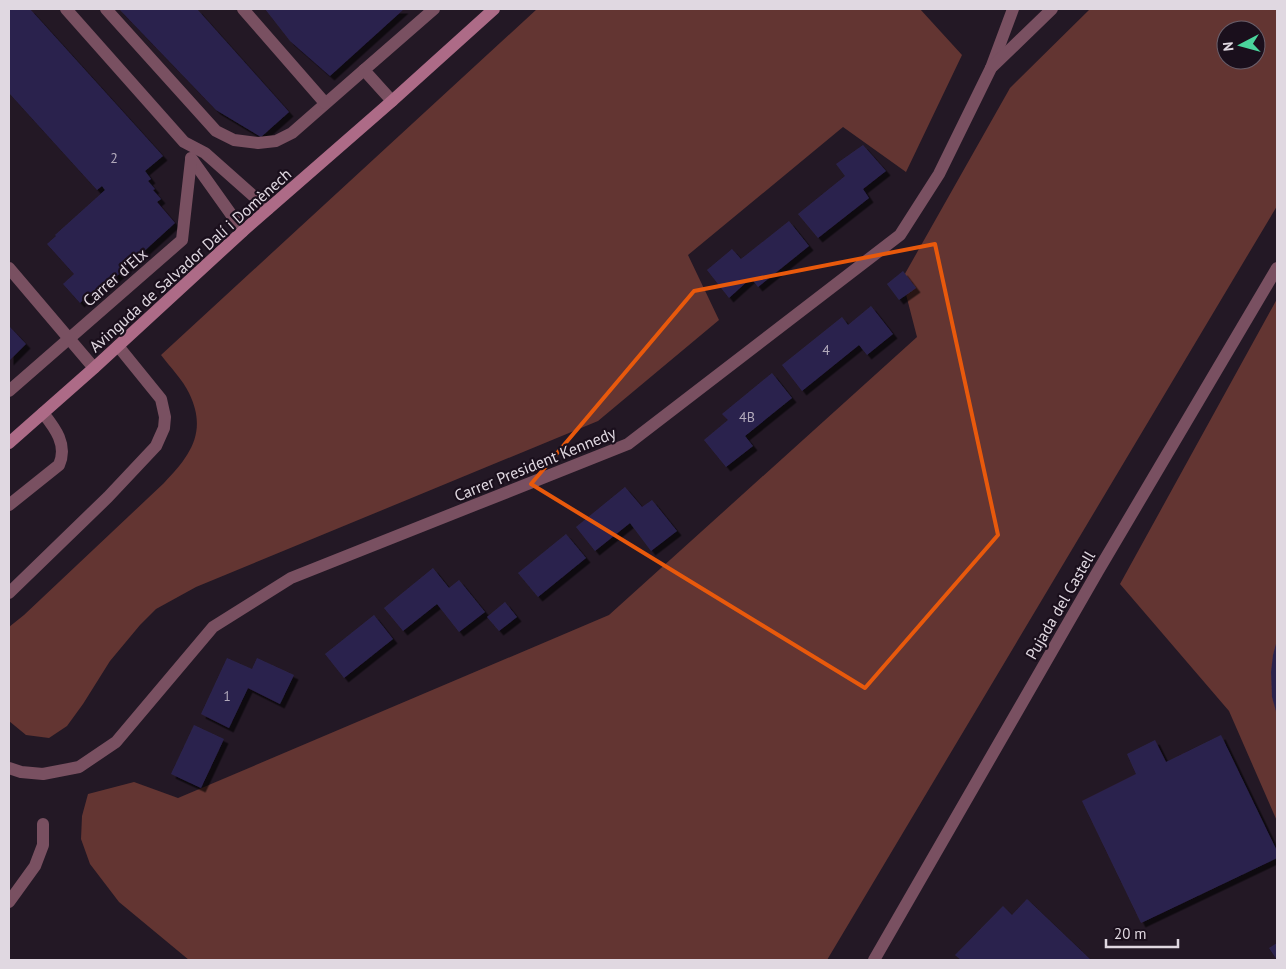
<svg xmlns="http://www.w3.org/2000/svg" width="1286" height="969" viewBox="0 0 1286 969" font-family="'PT Sans',sans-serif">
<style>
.green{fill:#633532;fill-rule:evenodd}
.building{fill:#2c244d;filter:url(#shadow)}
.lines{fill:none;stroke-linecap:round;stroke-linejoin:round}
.lane{stroke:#795061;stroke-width:12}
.street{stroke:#795061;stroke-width:12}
.secondary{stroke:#ad6b87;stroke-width:12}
.marked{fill:none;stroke:#e8590c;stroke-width:4;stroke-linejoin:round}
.labels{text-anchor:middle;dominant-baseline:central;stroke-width:4.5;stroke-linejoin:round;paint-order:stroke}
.number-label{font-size:14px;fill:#b3abbc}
.street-label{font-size:16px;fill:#e0d8e1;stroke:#1a0f1c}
</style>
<defs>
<filter id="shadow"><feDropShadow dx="4.5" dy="4.5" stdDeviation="0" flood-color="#0009"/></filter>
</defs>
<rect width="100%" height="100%" fill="#231825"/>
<!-- green -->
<g class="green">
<path d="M537,9H920L962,55L906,172L843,127L688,255L719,320L598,421L196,587L156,609L140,625L110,661L83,704L67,726L49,738L26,735L9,721V627L24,615L164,483C190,456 208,432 189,393C183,380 170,367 161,355Z"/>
<path d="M1090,9H1277V206L827,960H189L119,902L90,864L81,839L82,816L88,794L134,782L178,798L609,615L917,337L902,279L1010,88ZM1226,30H1256V60H1226Z"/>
<path d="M1277,299V821L1229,711L1120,584Z"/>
</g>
<!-- building -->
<g class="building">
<path d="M9,9H30L163,156L145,171L151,179L148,181L155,189L153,190L161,199L157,202L175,223L95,296L91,292L80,303L63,284L74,274L47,244L56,236L55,235L105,190L102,186L97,190L9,93Z"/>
<path d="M119,9H197L289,112L261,137L216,110Z"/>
<path d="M265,9H404L330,76L290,41Z"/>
<path d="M863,145L886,171L863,189L869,198L818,238L798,214L845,176L836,164Z"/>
<path d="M789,221L809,246L758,287L751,278L729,298L707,270L732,249L741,259Z"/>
<path d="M903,271L916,288L899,300L887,284Z"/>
<path d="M871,306L893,334L867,355L859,345L802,391L782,365L842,317L848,325Z"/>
<path d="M9,326L26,344L9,361Z"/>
<path d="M772,373L792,398L745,436L753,446L726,467L704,440L728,420L722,414Z"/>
<path d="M625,487L642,507L652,500L677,531L651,551L630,523L595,551L576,527Z"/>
<path d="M566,534L586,558L538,597L518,573Z"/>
<path d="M433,568L449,588L459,580L485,612L459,632L437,604L403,631L384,608Z"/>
<path d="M505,602L517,617L499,631L487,617Z"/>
<path d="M374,615L393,639L344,678L325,654Z"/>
<path d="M1277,640V715L1272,697L1271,672L1273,655Z"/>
<path d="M227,658L252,669L257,658L294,675L280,704L248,688L229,728L201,714Z"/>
<path d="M194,725L224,739L201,788L171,774Z"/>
<path d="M1221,735L1277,851V858L1141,923L1082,801L1136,774L1127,754L1155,740L1166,762Z"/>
<path d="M1027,899L1091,960H961L955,955L1003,906L1012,915Z"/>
<path d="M1277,943V960L1269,948Z"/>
</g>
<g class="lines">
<!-- lane -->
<g class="lane">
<path d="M106,9L216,131L234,140L258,143L276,141L292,133L364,70"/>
<path d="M991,68L1013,9"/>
<path d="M9,268L94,368"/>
<path d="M9,505L59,465C68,445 55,428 43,413"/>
</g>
<!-- street -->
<g class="street">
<path d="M66,9L184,142L205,153L268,209"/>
<path d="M243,9L325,103"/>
<path d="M392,101L364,70L434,9"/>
<path d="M191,158L243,231"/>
<path d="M9,391L182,240L191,160"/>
<path d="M9,593L108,497L156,446L164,428L165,417L161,399L118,346"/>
<path d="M9,768L21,772L43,774L79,767L116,742L213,627L291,578L628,444L900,235L939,174L991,68L1052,9"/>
<path d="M9,902L35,866L43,845V824"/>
<path d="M874,960L1098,571L1277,268"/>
</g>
<!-- secondary -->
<path class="secondary" d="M9,443L94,368L243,231L392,101L494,9"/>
</g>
<!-- marked area -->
<path class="marked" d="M935,244L998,535L865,688L531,484L694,291Z"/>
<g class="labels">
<!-- number labels -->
<g class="number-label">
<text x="114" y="158">2</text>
<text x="826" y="350">4</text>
<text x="747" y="417">4B</text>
<text x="227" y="696">1</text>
</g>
<!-- street labels -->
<g class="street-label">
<text transform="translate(190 260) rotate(-42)">Avinguda de Salvador Dalí i Domènech</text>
<text transform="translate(115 277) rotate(-41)">Carrer d'Elx</text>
<text transform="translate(535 464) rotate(-22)">Carrer President Kennedy</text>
<text transform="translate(1060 605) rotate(-60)">Pujada del Castell</text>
</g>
</g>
<!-- border -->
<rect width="1286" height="969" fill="none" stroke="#e0d8e1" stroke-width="20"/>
<!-- north arrow -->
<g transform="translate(1241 45) rotate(264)"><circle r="24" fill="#1a0f1c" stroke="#695f6b"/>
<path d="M0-4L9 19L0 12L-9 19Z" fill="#4ad49c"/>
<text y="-8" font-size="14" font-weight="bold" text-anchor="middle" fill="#e0d8e1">N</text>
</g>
<!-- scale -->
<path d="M1106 939v8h72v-8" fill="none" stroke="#e0d8e1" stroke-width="2.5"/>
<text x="1114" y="939" font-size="15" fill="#e0d8e1" stroke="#1a0f1c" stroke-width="4" paint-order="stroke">20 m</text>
</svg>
